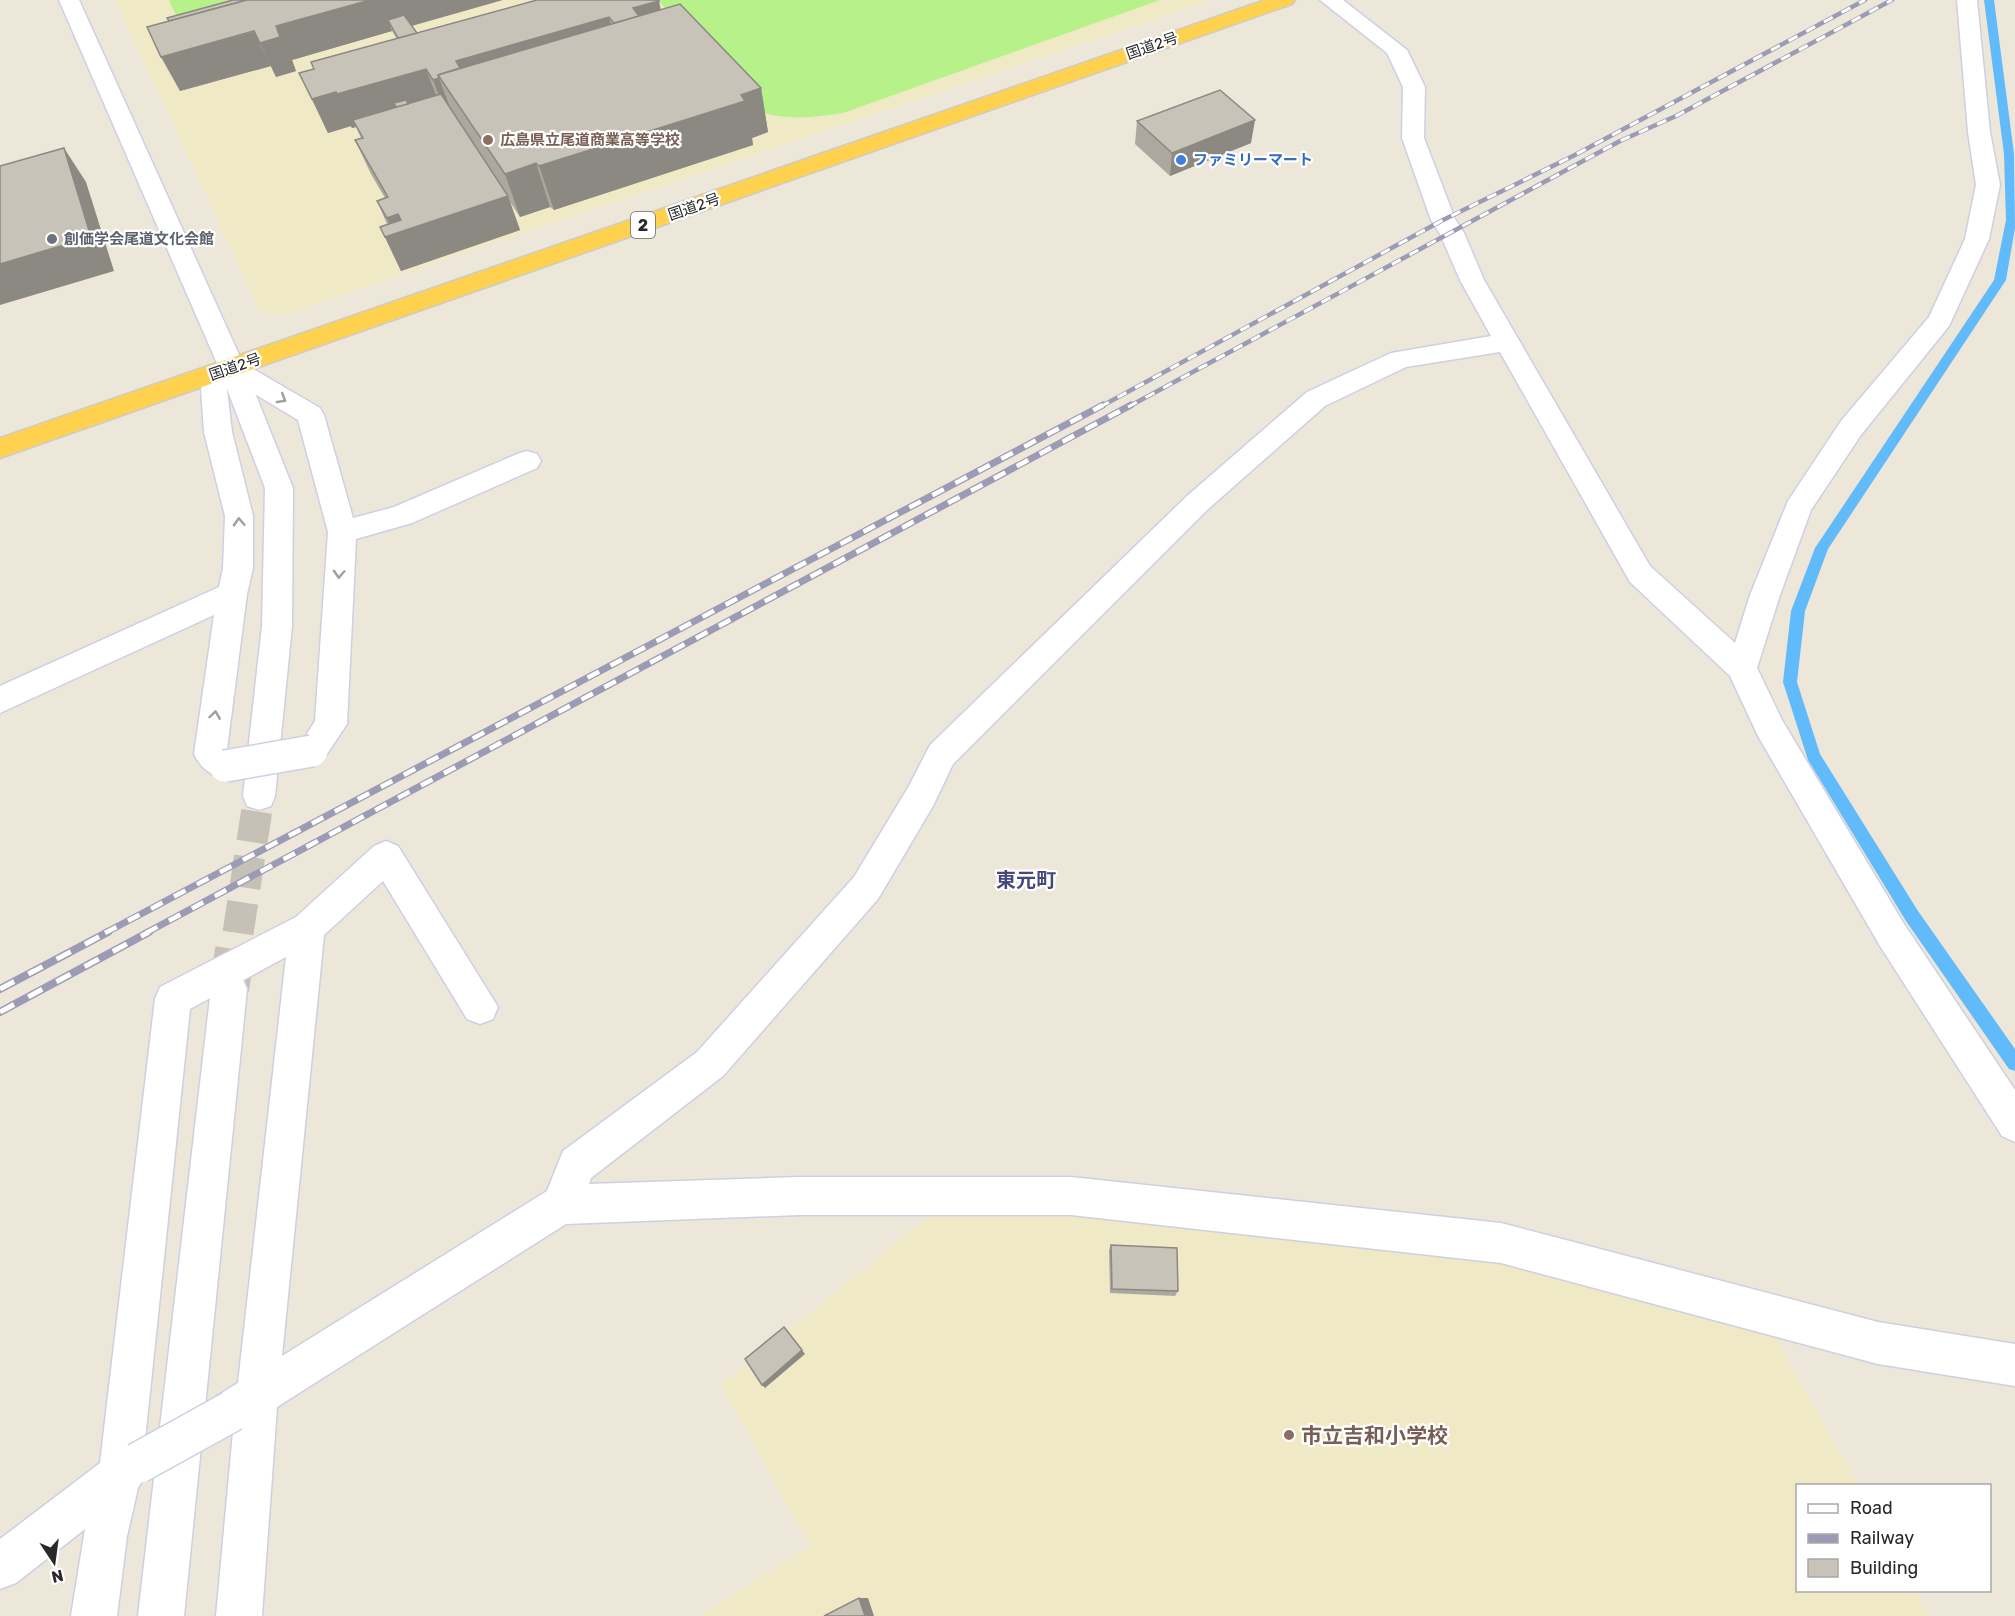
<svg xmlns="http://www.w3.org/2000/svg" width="2015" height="1616" viewBox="0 0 2015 1616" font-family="Rubik,'Noto Sans JP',sans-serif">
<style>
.education{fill:#f0e9c6}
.pitch{fill:#b6f18a}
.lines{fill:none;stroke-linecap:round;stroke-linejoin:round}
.stream{fill:#61baf9;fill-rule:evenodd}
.tertiary-tunnel-far1{stroke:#c6c1b6;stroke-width:31;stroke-dasharray:31 15;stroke-linecap:butt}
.tertiary-tunnel{stroke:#c6c1b6;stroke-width:40;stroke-dasharray:40 20;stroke-linecap:butt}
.minor-casing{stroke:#cecfe3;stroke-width:3}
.tertiary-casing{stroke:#cecfe3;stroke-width:3}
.trunk-casing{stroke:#ccc;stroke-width:3}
.minor{fill:#fff;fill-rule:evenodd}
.tertiary{fill:#fff;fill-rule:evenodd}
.trunk{fill:#fed24f;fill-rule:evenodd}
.rail-far2-casing{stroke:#9b9bb5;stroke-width:4.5}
.rail-far1-casing{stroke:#9b9bb5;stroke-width:7}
.rail-casing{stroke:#9b9bb5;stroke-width:8}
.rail-far2{stroke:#fff;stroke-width:3;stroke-dasharray:10;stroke-linecap:butt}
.rail-far1{stroke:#fff;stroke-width:4.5;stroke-dasharray:13;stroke-linecap:butt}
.rail{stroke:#fff;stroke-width:5;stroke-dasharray:16;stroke-linecap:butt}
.minor-bridge-far1-casing{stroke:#cecfe3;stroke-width:34;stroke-linecap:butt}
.minor-bridge-casing{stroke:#cecfe3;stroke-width:43;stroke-linecap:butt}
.minor-bridge-far1{stroke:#fff;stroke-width:31}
.minor-bridge{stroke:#fff;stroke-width:40}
.wall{fill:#aca89f}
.shaded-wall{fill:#8c8882}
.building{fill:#c8c3b9;stroke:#8c8882;stroke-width:1.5}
.oneway{stroke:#9f9f9f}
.education-dot{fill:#8d6e63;stroke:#fff;stroke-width:2}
.shop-dot{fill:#3f7fe0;stroke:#fff;stroke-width:2}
.worship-dot{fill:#6b7280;stroke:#fff;stroke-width:2}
.labels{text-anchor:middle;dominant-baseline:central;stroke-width:4.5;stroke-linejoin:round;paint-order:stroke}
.far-street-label{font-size:15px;fill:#292929;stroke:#fff}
.far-education-label{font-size:15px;font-weight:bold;fill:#785e54;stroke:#fff;text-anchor:start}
.far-shop-label{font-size:15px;font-weight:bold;fill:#366cbe;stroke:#fff;text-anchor:start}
.far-worship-label{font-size:15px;font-weight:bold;fill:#5b616d;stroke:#fff;text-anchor:start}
.shield{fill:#fff;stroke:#696969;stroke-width:1.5}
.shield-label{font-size:16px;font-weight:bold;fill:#292929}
.neighbourhood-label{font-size:20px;font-weight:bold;fill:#45477d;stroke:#fff}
.near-education-label{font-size:21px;font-weight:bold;fill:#785e54;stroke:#fff;text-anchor:start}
</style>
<rect width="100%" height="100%" fill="#ede7d9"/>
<!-- education -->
<g class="education">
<path d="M115,0H1211L283,315L260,311Z"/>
<path d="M932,1214L1144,1218L1499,1261L1768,1325L1858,1485L1798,1486V1590L1916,1591L1930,1616H700L810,1546L721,1385Z"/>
</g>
<!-- pitch -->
<g class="pitch">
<path d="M169,0H252L178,20Z"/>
<path d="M658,0H1160L843,113C815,117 788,121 761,112C741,105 675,20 658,0Z"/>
</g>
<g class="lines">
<!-- stream -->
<path class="stream" d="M1984,0H1994L2014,154L2015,228L2006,280L1828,549L1805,611L1797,682L1820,754L1918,911L2015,1049V1071L2009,1069L1906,921L1808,760L1783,682L1791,611L1815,548L1994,280L2006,220L2004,154Z"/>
<!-- tertiary-tunnel-far1 -->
<path class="tertiary-tunnel-far1" d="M238,933L259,796"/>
<!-- tertiary-tunnel -->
<path class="tertiary-tunnel" d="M229,989L238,932"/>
<!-- minor casing -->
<g class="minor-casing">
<g id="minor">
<path d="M1320,0H1343L1407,50L1425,87L1424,138L1455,219L1464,233L1484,280L1650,566L1735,643L1750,595L1788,501L1841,421L1929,317L1965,239L1976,185L1968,132L1957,0H1977L1990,132L2000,185L1989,239L1949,326L1861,435L1811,510L1780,595L1757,668L1782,720L1904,924L2015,1090V1142L2002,1136L1880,946L1758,736L1730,676L1630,582L1500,352L1406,367L1325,406L1207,510L953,764L933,806L878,899L723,1076L591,1178L589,1184L799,1177H1071L1501,1223L1878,1322L2015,1344V1386L1878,1364L1501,1263L1071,1215H799L566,1224L277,1407L262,1616H216L233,1432L217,1426L211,1411L217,1396L238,1383L286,957L190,1009L143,1459L148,1470L138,1488L127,1536L117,1616H71L85,1529L16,1583L0,1589V1539L100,1463L155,999L160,987L296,917L374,846L386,841L398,846L498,1007L493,1019L480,1024L467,1019L383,881L324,935L282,1356L547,1191L563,1151L697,1052L854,877L909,786L930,745L1187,496L1307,392L1391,353L1491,336L1460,280L1440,234L1431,220L1402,138L1403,87L1387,53Z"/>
<path d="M232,359L241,362L320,408L324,415L353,518L394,507L517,454L527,451L537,454L541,461L537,468L412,523L356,539L347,724L323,760L312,764L301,760L296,751L315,721L328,532L298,420L235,382L227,390L232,432L253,516V568L247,594L227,749L236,756L241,766L236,776C218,782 202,771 194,754L214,615L0,713V686L219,587L223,568L225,516L204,432L201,388L223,362Z"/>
</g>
</g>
<!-- tertiary casing -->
<g class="tertiary-casing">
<g id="tertiary">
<path d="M59,0H79L245,368L293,488L292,626L275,796L271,806L259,810L247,806L243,796L262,626L265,488L219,368Z"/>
<path d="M229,972L242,977L247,989L184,1616H138L211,989L216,977Z"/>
</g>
</g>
<!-- trunk casing -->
<g class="trunk-casing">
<path id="trunk" d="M1265,0H1295L1292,4L0,458V438Z"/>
</g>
<!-- minor -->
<use href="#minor" class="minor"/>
<!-- tertiary -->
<use href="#tertiary" class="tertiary"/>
<!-- trunk -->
<use href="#trunk" class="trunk"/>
<!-- rail-far2 casing -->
<g class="rail-far2-casing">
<g id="rail-far2">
<path d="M1100,407L1443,220L1573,156L1865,0"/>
<path d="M1128,407L1620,141L1676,116L1892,0"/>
</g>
</g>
<!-- rail-far1 casing -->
<g class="rail-far1-casing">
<g id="rail-far1">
<path d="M105,933L1103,405"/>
<path d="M146,933L1131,405"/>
</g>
</g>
<!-- rail casing -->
<g class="rail-casing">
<g id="rail">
<path d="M0,989L108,932"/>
<path d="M0,1012L149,932"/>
</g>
</g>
<!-- rail-far2 -->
<use href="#rail-far2" class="rail-far2"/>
<!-- rail-far1 -->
<use href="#rail-far1" class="rail-far1"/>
<!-- rail -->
<use href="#rail" class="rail"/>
<!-- minor-bridge-far1 casing -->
<g class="minor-bridge-far1-casing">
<path id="minor-bridge-far1" d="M225,766L312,751"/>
</g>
<!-- minor-bridge casing -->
<g class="minor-bridge-casing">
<path id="minor-bridge" d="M138,1463L232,1411"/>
</g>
<!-- minor-bridge-far1 -->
<use href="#minor-bridge-far1" class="minor-bridge-far1"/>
<!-- minor-bridge -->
<use href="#minor-bridge" class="minor-bridge"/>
</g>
<!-- wall -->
<g class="wall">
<path d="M233,0L412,26L417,33L661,10L761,88L768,132L752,138L753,145L554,210L550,207L520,217L510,202L520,230L401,271L380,227L387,224L377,201L385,198L371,174L355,140L361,138L356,127L352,128L351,126L328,133L299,73L313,69L397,39L392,31L292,60L296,71L276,77L271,66L180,91L169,21Z"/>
<path d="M1137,121L1251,143L1170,176L1135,144Z"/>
<path d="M1111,1245L1178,1291L1175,1296L1110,1293L1109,1250Z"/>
</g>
<!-- shaded-wall -->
<g class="shaded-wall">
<path d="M370,0H503L394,31L388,20L392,31L292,60L296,71L276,77L260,43L276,26Z"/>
<path d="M659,1L666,35L650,54L633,8Z"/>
<path d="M609,17L618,51L470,94L456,61Z"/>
<path d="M254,32L271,66L180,91L161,57Z"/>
<path d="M426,69L439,103L399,115L353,120L356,127L352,128L351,126L328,133L312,99Z"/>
<path d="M439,78L452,113L446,114L433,80Z"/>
<path d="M761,88L768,132L752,138L753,145L554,210L539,166Z"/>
<path d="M1255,120L1251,143L1170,176L1172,153Z"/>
<path d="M64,148L86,182L114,271L0,305V264Z"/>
<path d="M536,163L550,207L520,217L505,174Z"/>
<path d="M508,196L520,230L401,271L385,237L394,234L387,218L398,214Z"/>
<path d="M784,1327L805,1354L765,1388L762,1385Z"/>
<path d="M859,1598H868L874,1616H865Z"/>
</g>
<!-- building -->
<g class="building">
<path d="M233,0H247L169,21L167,18Z"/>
<path d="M247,0H370L276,26L280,37L260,43L254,31L161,57L147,27Z"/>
<path d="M537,0H658L659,1L633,8L639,16L614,23L609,17L456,61L460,68L438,75L439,78L433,80L426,69L337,94L336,92L312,99L299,73L314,69L311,62Z"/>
<path d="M680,4L761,88L741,95L745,101L539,166L536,163L505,174L438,75Z"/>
<path d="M404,15L417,33L398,38L388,20Z"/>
<path d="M1220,90L1255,120L1172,153L1137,121Z"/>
<path d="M441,94L508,196L385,237L380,227L401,220L398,214L387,218L377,201L388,197L355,140L363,138L353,120Z"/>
<path d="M406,100L408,104L396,107L394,103Z"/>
<path d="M64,148L91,237L0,264V166Z"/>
<path d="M1111,1245L1177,1248L1178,1291L1112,1289Z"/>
<path d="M784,1327L802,1350L762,1385L745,1359Z"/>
<path d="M859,1598L865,1616H824Z"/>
</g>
<!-- one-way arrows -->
<defs><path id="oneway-chevron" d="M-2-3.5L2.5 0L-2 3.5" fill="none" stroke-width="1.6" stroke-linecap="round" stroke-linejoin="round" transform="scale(1.5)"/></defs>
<g class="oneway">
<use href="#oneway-chevron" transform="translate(282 399) rotate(31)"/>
<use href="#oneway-chevron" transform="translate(239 522) rotate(-93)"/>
<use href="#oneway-chevron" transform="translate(339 574) rotate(93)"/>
<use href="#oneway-chevron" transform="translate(215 715) rotate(-82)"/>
</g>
<!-- markers -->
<g class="education-dot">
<circle cx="488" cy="140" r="6"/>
<circle cx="1289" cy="1435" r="6"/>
</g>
<circle class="shop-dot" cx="1181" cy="160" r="6"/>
<circle class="worship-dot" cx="52" cy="239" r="6"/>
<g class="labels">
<!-- far-street labels -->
<g class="far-street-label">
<text transform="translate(1152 46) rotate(-19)">国道2号</text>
<text transform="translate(694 207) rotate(-19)">国道2号</text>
<text transform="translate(235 367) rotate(-19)">国道2号</text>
</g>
<!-- far-education labels -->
<g class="far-education-label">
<text x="500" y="140">広島県立尾道商業高等学校</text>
</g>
<!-- far-shop labels -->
<g class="far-shop-label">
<text x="1193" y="160">ファミリーマート</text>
</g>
<!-- far-worship labels -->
<g class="far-worship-label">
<text x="64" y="239">創価学会尾道文化会館</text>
</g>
<!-- shield labels -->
<rect class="shield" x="631" y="212" width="24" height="26" rx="4.5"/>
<g class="shield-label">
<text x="643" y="225">2</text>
</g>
<!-- neighbourhood labels -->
<g class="neighbourhood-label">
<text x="1026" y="880">東元町</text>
</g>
<!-- near-education labels -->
<g class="near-education-label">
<text x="1301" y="1435">市立吉和小学校</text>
</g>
</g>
<!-- legend -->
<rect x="1796" y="1484" width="195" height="108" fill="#ffffff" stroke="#a9a9a9" stroke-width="1.5"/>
<rect x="1808" y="1504" width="30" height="9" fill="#ffffff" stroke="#a9a9a9" stroke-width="1.5"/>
<text x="1850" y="1514" font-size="18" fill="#292929">Road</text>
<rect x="1808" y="1534" width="30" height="9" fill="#9b9bb5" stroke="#a9a9a9" stroke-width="1.5"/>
<text x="1850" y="1544" font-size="18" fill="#292929">Railway</text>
<rect x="1808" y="1559" width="30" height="18" fill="#c8c3b9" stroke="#a9a9a9" stroke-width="1.5"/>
<text x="1850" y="1574" font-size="18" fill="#292929">Building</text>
<!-- north arrow -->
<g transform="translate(54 1562) rotate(167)" stroke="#ffffff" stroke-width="4.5" paint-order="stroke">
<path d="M0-4.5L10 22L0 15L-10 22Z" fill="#292929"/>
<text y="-9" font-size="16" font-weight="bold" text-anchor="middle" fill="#292929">N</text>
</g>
</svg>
